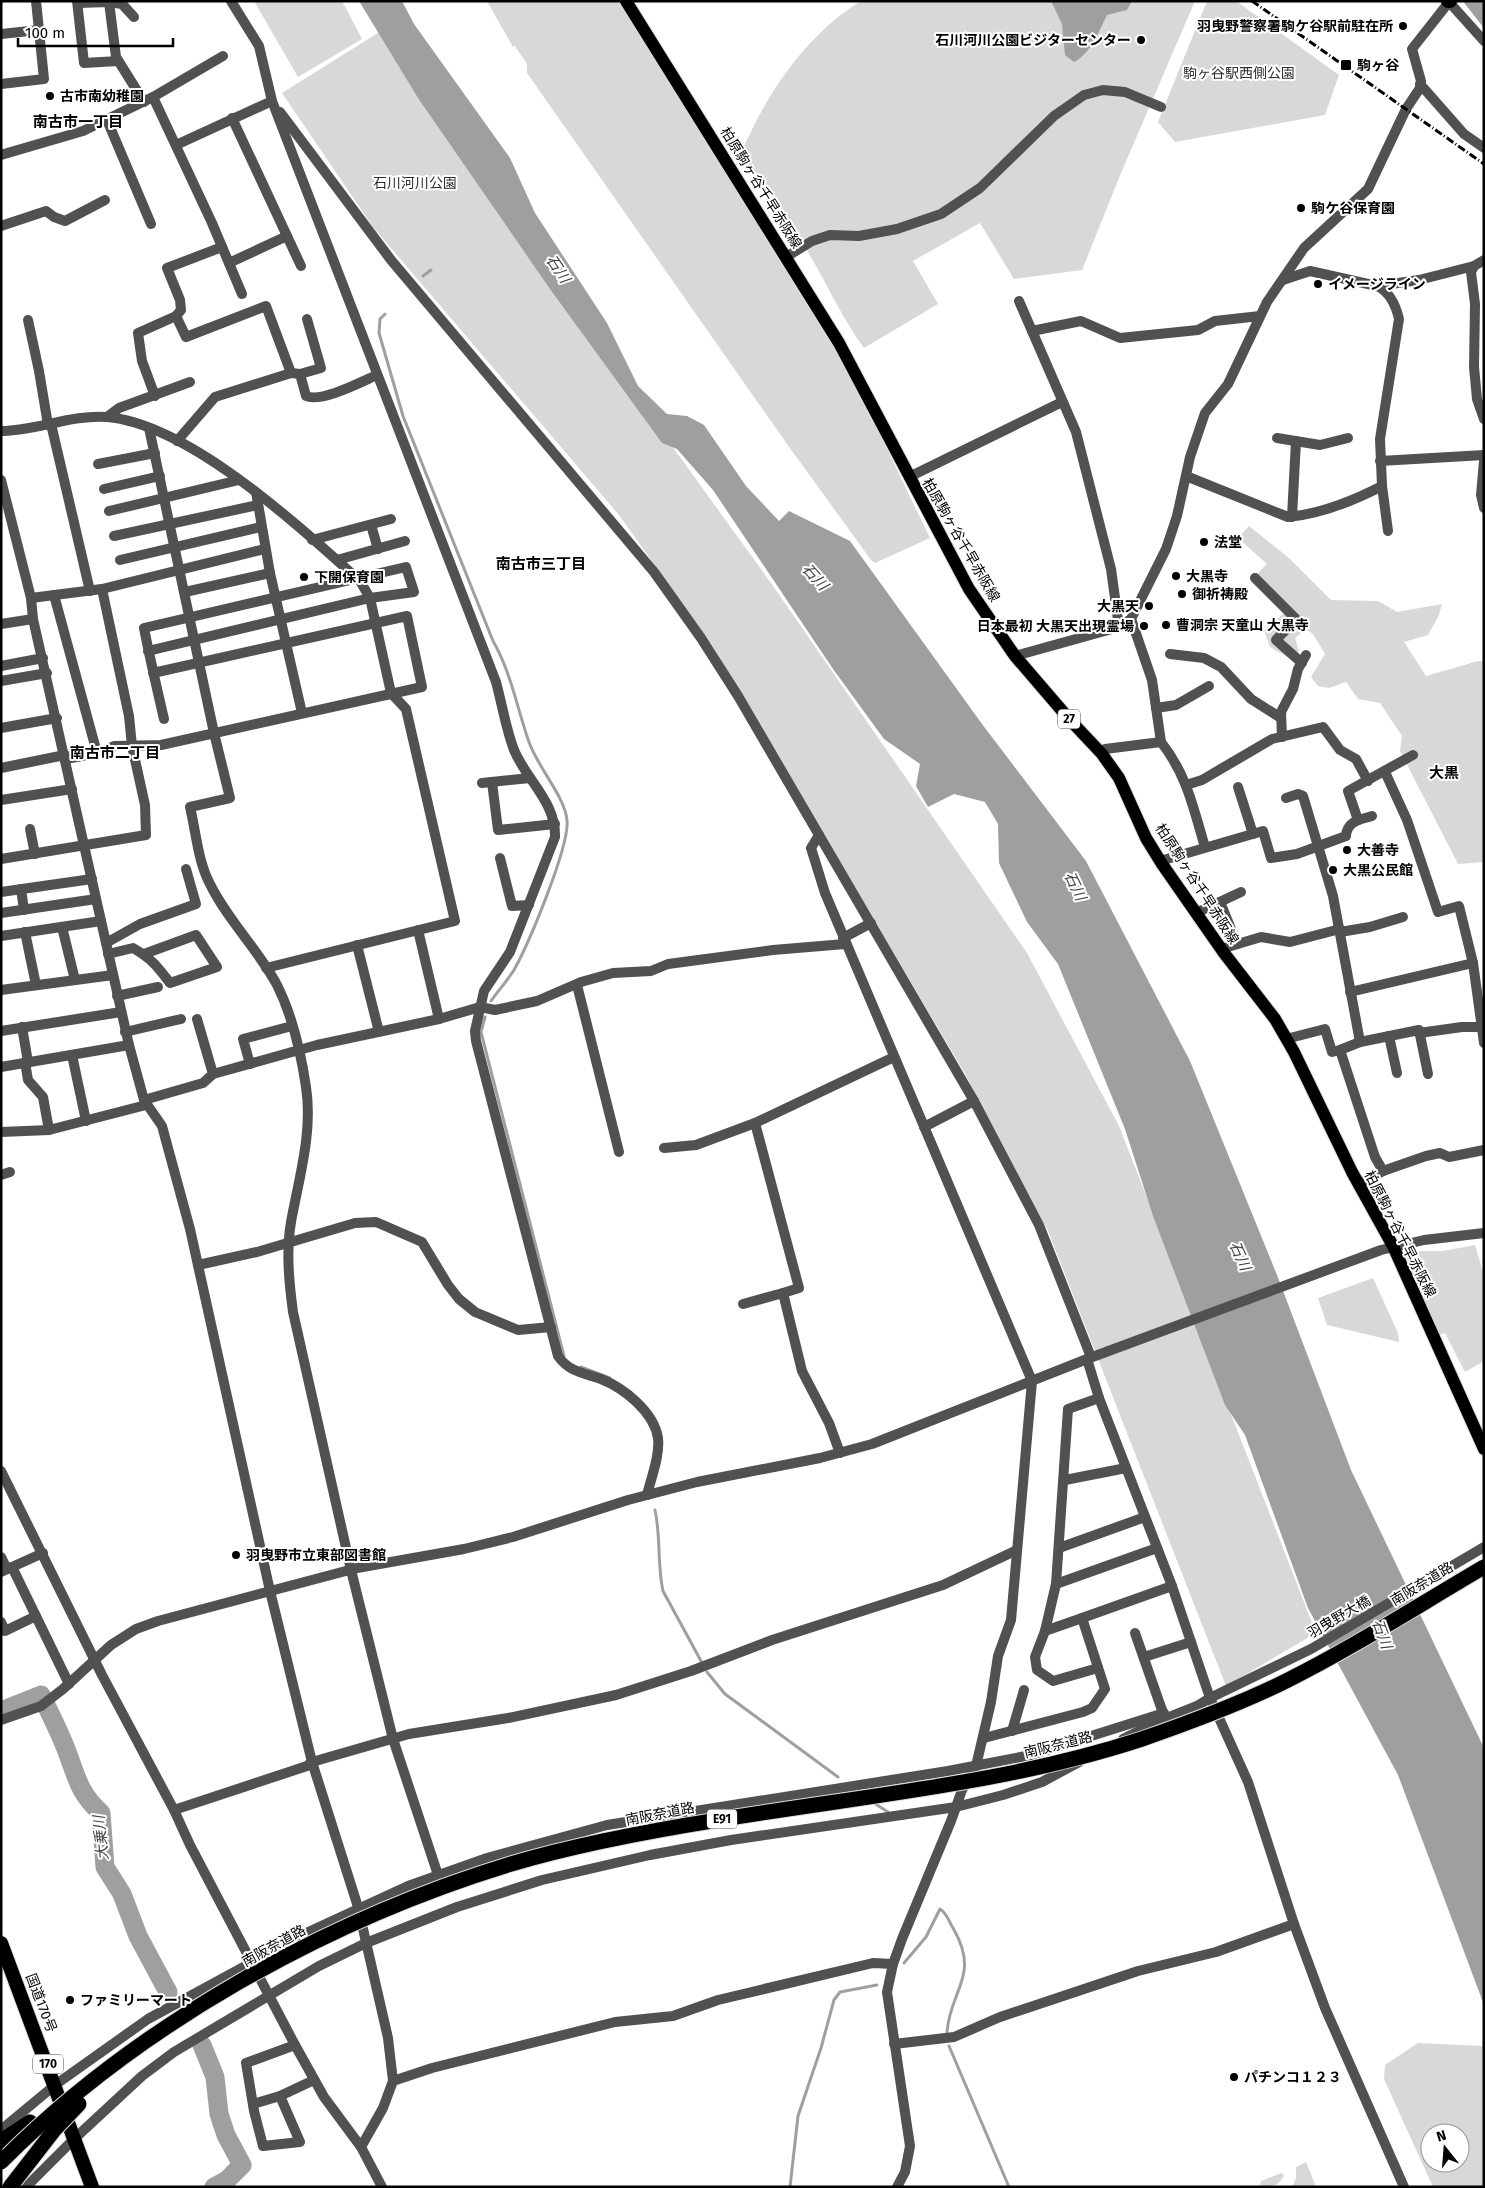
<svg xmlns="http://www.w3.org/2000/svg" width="1485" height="2188" viewBox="0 0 1485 2188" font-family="'Fira Sans','Noto Sans JP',sans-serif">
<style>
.green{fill:#d8d8d8;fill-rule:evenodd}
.water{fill:#9f9f9f}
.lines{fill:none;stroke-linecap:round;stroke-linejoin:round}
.stream{stroke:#9f9f9f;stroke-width:3}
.river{stroke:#9f9f9f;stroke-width:19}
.primary-casing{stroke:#dbdbdb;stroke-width:14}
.trunk-casing{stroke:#dbdbdb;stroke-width:16}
.motorway-casing{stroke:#dbdbdb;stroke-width:17}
.minor{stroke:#515151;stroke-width:10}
.tertiary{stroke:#515151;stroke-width:10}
.primary{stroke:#000;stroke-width:12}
.trunk{stroke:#000;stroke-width:14}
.motorway{stroke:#000;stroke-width:15}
.rail{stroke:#000;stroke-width:3;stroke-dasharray:8 2.5 1 2.5;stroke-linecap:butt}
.motorway-bridge-casing{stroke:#dbdbdb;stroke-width:17;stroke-linecap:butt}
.motorway-bridge{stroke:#000;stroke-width:15}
.poi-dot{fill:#000;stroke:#fff;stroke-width:2}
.labels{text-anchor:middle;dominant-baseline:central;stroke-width:4;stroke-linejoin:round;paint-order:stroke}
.shield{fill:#fff;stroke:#4c4c4c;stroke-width:1}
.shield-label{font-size:12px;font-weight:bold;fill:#000}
.poi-label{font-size:14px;font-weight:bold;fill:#000;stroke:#fff;text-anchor:start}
.park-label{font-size:14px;fill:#2f2f2f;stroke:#fff}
.street-label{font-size:14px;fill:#000;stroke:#fff}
.neighbourhood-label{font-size:15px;font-weight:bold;fill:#000;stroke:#fff}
.water-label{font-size:15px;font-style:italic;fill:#404040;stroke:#fff}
</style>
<rect width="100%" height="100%" fill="#fff"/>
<!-- green -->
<g class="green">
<path d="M254,1H342L362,39L298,77Z"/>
<path d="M487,1H621L851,374L930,538L875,563L871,560L787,444L527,73V64L515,46L513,47Z"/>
<path d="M861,1H1195L1121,173L1082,270L1014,279L980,223L913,261L938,304L864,348C841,317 826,281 806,249C785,216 759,187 739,155C747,142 752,128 760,114C784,70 818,27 861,1Z"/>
<path d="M1207,1H1236L1339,75L1325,115L1175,142L1158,122Z"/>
<path d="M381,31L568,302L771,583L1027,953L1119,1126L1316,1633L1226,1686L1048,1231L964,1072L712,645L619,515L373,227L282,93Z"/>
<path d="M1249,526L1289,558L1331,600L1378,601L1397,612L1442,604L1439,615L1428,635L1404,642L1426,676L1478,661H1484V862L1458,864L1400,751L1402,736L1380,703L1358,699L1346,682L1329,688L1318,686L1311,677L1325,654L1313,634L1306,629L1295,638L1299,651L1289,658L1270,647L1264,630L1290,608L1256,575L1267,564L1238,538Z"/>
<path d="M1475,1245L1484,1275V1361L1465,1372L1445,1333L1438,1335L1406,1256L1411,1251H1443Z"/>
<path d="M1373,1278L1398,1333L1399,1342L1327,1325L1318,1298Z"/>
<path d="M1418,2043L1484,2046V2187H1433L1384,2079L1385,2065ZM1430,2133H1460V2163H1430Z"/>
<path d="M1306,2162L1316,2187H1292L1296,2178V2167Z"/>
<path d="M1281,2173L1284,2175C1280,2186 1269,2188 1260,2185L1261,2181Z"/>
</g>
<!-- water -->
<g class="water">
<path d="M359,1H402L414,24L510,158L535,213L607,323L638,386L667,414L687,416L704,425L746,486L779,521L789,511L850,541L982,724L1086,861L1190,1061L1277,1275L1351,1470L1484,1748V2005L1398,1775L1308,1608L1245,1435L1225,1405L1153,1216L1125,1129L1058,964L1027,922L999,863L998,824L985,802L954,794L928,807L916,786L920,764L884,739L833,669L713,490L677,449L662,443L550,289L418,98Z"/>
<path d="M1051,1H1132L1127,10L1107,15C1098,33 1091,53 1074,62L1065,55L1062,24Z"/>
<path d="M1463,1H1484V28L1465,4Z"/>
</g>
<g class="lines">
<!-- stream -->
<g class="stream">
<path d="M423,276L431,270"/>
<path d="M385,314L380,319L379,333L403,416L493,641C511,672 517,708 529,742C537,766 565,797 567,820C570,846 528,945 514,970C507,981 498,991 491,1001"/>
<path d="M485,1017L481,1032L564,1356"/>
<path d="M581,1367L610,1378"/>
<path d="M655,1510C661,1537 657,1564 663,1591L701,1661"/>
<path d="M707,1672L725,1694L838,1777"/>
<path d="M874,1803L888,1812"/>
<path d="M904,1963L926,1937L940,1909C947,1913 949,1922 953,1928C981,1976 950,1989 947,2032"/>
<path d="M949,2046L1009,2187"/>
<path d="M790,2187L798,2116L821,2048L834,2000L840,1992L877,1985"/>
</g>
<!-- river -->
<g class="river">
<path d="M1,1711L41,1695C50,1713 59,1731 66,1749C77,1777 78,1792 101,1813L105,1867L122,1894L138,1936L168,1992"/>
<path d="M202,2045L215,2077L219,2114L226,2135L242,2165L227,2180L214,2187"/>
</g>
<!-- primary casing -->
<g class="primary-casing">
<path id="primary" d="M626,1L839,343L969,589L1015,656L1070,720L1102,754L1119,778L1146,838L1162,864L1224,953L1275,1019L1294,1052L1352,1172L1393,1246L1484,1449"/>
</g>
<!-- trunk casing -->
<g class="trunk-casing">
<g id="trunk">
<path d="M1448,1H1450"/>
<path d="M1,1943L92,2187"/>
</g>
</g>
<!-- motorway casing -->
<g class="motorway-casing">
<path id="motorway" d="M1,2141L30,2122"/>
</g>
<!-- minor -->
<g class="minor">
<path d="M77,1L84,63L118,61"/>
<path d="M231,1L259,46L272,101L496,682C502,704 506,729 514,750C527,781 556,802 555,837L510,952L484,991L475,1031L476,1041L558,1356C569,1372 584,1373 601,1379C624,1388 654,1412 658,1438C660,1456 651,1478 647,1495"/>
<path d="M109,2L122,4L134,17"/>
<path d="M78,3L109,2L116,57L144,102"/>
<path d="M1,34L39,30"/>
<path d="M1,84L44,79L36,1"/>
<path d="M1420,84L1464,134L1484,148"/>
<path d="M153,97L212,223L242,294"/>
<path d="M280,112L391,260L654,572L701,638L738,696L974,1101L1039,1225L1091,1357"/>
<path d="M232,118L301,266"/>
<path d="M107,120L151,224"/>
<path d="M176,145L272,101"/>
<path d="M1,155L83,131L153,97L223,56"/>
<path d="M1,226L46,211L54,217L65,221L105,200"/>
<path d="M786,257L812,241L830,235L859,236L897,229L941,214L980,188L1054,116L1084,95L1103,90L1125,92L1161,107"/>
<path d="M229,263L287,236"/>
<path d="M1474,266L1471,272L1475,304L1474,367L1477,399L1484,419"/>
<path d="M1283,280L1310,271L1377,286L1419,280L1474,266L1484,260"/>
<path d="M1377,286C1390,292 1396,306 1399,319L1380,439L1382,486L1388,531"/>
<path d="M1019,301L1076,432L1111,569L1119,627"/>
<path d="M176,316L186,337L266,306L291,373"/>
<path d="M28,320L39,371L48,425"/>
<path d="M1032,331L1081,321L1120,338L1198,330L1215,321L1260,316"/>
<path d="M300,374L321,368L307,319"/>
<path d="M155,396L142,361L138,333L176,316L181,310L180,300L167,268L222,247"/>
<path d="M107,417L119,408L190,382"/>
<path d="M51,424L90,591"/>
<path d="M149,428L214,733"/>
<path d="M1,431C36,431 72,414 107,417C189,424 300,527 360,581L370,598L391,693L406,709L455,921L266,968"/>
<path d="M1277,438L1320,445L1348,438"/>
<path d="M177,441L215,397L291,373L300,374L306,396C321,403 361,382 377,375"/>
<path d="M1380,461L1484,455"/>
<path d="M1484,461L1481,495L1484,508"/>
<path d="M98,464L155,453"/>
<path d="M1186,476L1288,517C1321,514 1353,501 1382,486"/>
<path d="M909,477L1062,402"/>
<path d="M1,480L31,598L33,619L129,1045L144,1100L162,1126L190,1229L270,1591L312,1762L358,1907L388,2038L393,2081L383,2108L361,2147"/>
<path d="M104,489L160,476"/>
<path d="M256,492L270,573L302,713"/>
<path d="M109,511L239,480"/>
<path d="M1292,517L1296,441"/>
<path d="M371,525L378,549"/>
<path d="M114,536L258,505"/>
<path d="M312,540L391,519"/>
<path d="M120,560L261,527"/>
<path d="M337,560L405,541"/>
<path d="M1255,578L1296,619L1276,640L1302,663"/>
<path d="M185,592L270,573"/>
<path d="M54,595L97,753"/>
<path d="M31,598L102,589L265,549"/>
<path d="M1131,619L1152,680L1161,742"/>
<path d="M1,624L33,619"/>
<path d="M148,651L370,598L414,592L406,567L144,628C150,659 157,689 164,719"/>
<path d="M1170,654L1204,658L1221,667L1251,699L1281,718"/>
<path d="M1015,656L1119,627L1131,619L1166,549L1177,516L1190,457L1205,413L1228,384L1267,302L1304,248L1368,189L1406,109L1420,88L1421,81L1412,49L1449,2L1484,41"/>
<path d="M1,666L43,658"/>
<path d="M1,681L47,673"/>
<path d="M1156,708L1176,705L1209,686"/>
<path d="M1,728L57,718"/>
<path d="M1282,737L1281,712L1293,689L1298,669L1306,655"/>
<path d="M1102,754L1105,749L1161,742C1187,775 1193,807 1205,847"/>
<path d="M66,759L97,753L114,746L161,745L422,687L407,616L153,673"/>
<path d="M1,768L65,755"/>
<path d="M1385,772L1407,820L1438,912L1459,906L1473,963L1484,1043"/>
<path d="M492,782L498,830L555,824"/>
<path d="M482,783L530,778"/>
<path d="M1186,785L1202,780L1272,739L1323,727L1340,750L1356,759L1368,781"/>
<path d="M1238,787L1253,834"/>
<path d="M1286,798L1298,794L1303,796L1333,896L1360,1042"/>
<path d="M1,800L72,789"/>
<path d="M1358,820L1348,791L1413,755"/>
<path d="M30,829L35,854"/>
<path d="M819,835L811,848L825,893L1032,1381L1011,1620L998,1656L991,1702L976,1766L962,1790L951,1821L902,1939L893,1964L887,1992L910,2146L905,2172L897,2187"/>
<path d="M500,858L512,906L529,905"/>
<path d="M1,859L146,835L145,805L132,746L129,716L102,589"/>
<path d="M1160,861L1263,831L1271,858L1297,854L1346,836C1347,821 1359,820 1372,816"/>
<path d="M21,889L24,910"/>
<path d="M1,892L92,879"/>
<path d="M1220,902L1237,944"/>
<path d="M1,913L96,899"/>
<path d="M1196,913L1241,892"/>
<path d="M62,927L75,980"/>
<path d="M418,930L439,1019"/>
<path d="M25,932L36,985"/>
<path d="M1340,932L1370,927L1403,917"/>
<path d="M1,936L101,921"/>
<path d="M843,938L871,923"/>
<path d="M106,943L140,924L196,904L186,869"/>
<path d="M357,945L379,1032"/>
<path d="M1221,949L1261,937L1290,942L1340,929"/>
<path d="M108,954L133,948C152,959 157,966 170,983L217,967L196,935L144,954"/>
<path d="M577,985L619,1152"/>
<path d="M1,990L113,975"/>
<path d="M1350,992L1473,963"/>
<path d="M117,996L158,987"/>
<path d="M197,1019L213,1074"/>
<path d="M22,1027L28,1062"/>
<path d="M1,1031L121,1012"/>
<path d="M125,1032L181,1019"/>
<path d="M1419,1033L1462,1027H1482"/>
<path d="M1389,1036L1397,1073"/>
<path d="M1286,1039L1325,1029L1332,1052L1340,1050"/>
<path d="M72,1055L86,1121"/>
<path d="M25,1062L28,1080L43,1097L49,1130"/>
<path d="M250,1064L243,1039L292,1026"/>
<path d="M1,1067L129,1045"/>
<path d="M144,1100L203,1083L213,1074L317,1045L439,1019L480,1007L495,1010L537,1001L581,982L613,973L651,971L668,964L773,950L845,944"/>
<path d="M755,1123L799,1288L783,1293"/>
<path d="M924,1127L974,1101"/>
<path d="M1,1132L49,1130L146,1105"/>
<path d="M664,1148L696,1145L755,1123L894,1057"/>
<path d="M1383,1171L1375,1157L1340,1050L1360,1042L1419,1030L1428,1074"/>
<path d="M1,1175L10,1172"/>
<path d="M1359,1184L1383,1171L1426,1156L1440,1153L1449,1157L1484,1150"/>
<path d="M198,1265L257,1252L355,1223L376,1222L422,1242L448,1285L459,1299L475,1312L518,1330L551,1327"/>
<path d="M743,1304L783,1293L802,1371L829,1423L840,1453"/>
<path d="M1,1471L102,1675L174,1810L190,1845L295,2045L324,2097L361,2147L382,2187"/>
<path d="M1065,1480L1126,1468"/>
<path d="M1059,1548L1145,1517"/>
<path d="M1,1557L7,1569"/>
<path d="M12,1567L69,1684"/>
<path d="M1,1572L43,1553"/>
<path d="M1056,1584L1157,1548"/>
<path d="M1082,1618L1172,1586"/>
<path d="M1,1622L5,1631L36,1616"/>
<path d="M1045,1631L1035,1657L1037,1670L1053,1681L1098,1668"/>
<path d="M1135,1633L1163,1713"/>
<path d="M1144,1657L1191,1642"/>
<path d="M1210,1698L1248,1782L1294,1924L1325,2008L1404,2187"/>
<path d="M1012,1731L1024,1690"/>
<path d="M984,1738L1083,1712L1092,1708L1105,1689L1082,1618L1045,1631L1056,1584L1068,1409L1099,1398"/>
<path d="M1123,1739L1157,1722L1197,1706L1210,1698"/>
<path d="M174,1810L307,1766L312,1762L409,1734L508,1718L616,1695L691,1671L772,1640L943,1585L1017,1550"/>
<path d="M894,2044L954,2037L1000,2017L1138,1971L1216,1952L1294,1924"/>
<path d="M393,2081L432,2068L615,2022L673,2016L718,2000L873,1963L893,1964"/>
<path d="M280,2096L300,2142L263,2146L254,2111L246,2063L295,2045"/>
<path d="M253,2104L280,2096L314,2080"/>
<path d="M1,2130L55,2085L148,2019L304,1934L408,1886L487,1858L607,1825L948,1771L1031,1755L1164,1713"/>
<path d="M26,2187L73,2140L142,2076L174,2052L319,1966L366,1943L457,1907L542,1880L650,1855L731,1840L956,1807L1003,1795L1042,1782L1079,1762"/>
</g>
<!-- tertiary -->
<g class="tertiary">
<path d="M214,733L230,798L190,807C196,832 198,862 210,884C228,921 258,949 277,985C292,1015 301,1053 306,1087C313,1132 299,1178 291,1222C286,1252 289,1282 293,1312L351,1570L393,1739L438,1875"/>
<path d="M1087,1359L1099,1398L1172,1586L1210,1698L1311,1649L1484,1547"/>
<path d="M1,1720L41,1706L63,1689L111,1645L136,1629L158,1621L357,1568L464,1549L513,1537L628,1500L697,1482L820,1458L872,1444L1087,1359L1381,1250L1424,1240L1484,1233"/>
</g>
<!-- primary -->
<use href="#primary" class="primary"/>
<!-- trunk -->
<use href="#trunk" class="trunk"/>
<!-- motorway -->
<use href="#motorway" class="motorway"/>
<!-- rail -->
<path class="rail" d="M1252,1L1484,164"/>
<!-- motorway-bridge casing -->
<g class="motorway-bridge-casing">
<g id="motorway-bridge">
<path d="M1,2162C137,2025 327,1920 511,1864C578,1844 649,1831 718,1820C860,1796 1005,1784 1142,1739C1191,1722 1240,1704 1286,1681C1354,1647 1419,1605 1484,1567"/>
<path d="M10,2187L55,2129L79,2104"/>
</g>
</g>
<!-- motorway-bridge -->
<use href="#motorway-bridge" class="motorway-bridge"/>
</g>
<!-- markers -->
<g class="poi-dot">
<circle cx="1403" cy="26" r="5"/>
<circle cx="1141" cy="40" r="5"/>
<rect x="1340" y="59" width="12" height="12" rx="2.5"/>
<circle cx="50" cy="96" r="5"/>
<circle cx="1301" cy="208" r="5"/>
<circle cx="1318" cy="284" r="5"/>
<circle cx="1204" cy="542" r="5"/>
<circle cx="1176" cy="576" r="5"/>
<circle cx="304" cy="577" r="5"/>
<circle cx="1182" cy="594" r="5"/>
<circle cx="1149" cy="606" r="5"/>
<circle cx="1166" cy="625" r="5"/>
<circle cx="1144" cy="626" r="5"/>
<circle cx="1347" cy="850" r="5"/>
<circle cx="1333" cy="870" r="5"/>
<circle cx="236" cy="1555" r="5"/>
<circle cx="70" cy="2000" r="5"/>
<circle cx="1234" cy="2077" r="5"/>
</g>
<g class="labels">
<!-- shield labels -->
<g class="shield">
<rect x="1058" y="709.5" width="22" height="19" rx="4"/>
<rect x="707" y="1809.5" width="30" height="19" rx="4"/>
<rect x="33" y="2054.5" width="30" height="19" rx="4"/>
</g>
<g class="shield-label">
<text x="1069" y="719">27</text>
<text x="722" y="1819">E91</text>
<text x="48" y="2064">170</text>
</g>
<!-- poi labels -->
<g class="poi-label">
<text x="1393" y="26" text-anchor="end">羽曳野警察署駒ケ谷駅前駐在所</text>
<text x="1131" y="40" text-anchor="end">石川河川公園ビジターセンター</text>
<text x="1357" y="65">駒ヶ谷</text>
<text x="60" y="96">古市南幼稚園</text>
<text x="1311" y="208">駒ケ谷保育園</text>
<text x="1328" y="284">イメージライン</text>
<text x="1214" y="542">法堂</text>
<text x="1186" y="576">大黒寺</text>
<text x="314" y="577">下開保育園</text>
<text x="1192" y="594">御祈祷殿</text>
<text x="1139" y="606" text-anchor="end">大黒天</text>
<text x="1176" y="625">曹洞宗 天童山 大黒寺</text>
<text x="1134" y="626" text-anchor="end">日本最初 大黒天出現霊場</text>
<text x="1357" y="850">大善寺</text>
<text x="1343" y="870">大黒公民館</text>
<text x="246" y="1555">羽曳野市立東部図書館</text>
<text x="80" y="2000">ファミリーマート</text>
<text x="1244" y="2077">パチンコ１２３</text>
</g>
<!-- park labels -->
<g class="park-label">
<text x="1239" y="73">駒ヶ谷駅西側公園</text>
<text x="415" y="183">石川河川公園</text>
</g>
<!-- street labels -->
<g class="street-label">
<text transform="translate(761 188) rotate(58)">柏原駒ヶ谷千早赤阪線</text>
<text transform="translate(961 540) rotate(60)">柏原駒ヶ谷千早赤阪線</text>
<text transform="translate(1197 884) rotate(57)">柏原駒ヶ谷千早赤阪線</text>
<text transform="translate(1400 1234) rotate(63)">柏原駒ヶ谷千早赤阪線</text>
<text transform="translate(1422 1584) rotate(-31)">南阪奈道路</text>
<text transform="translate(1339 1617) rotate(-30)">羽曳野大橋</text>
<text transform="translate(1058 1745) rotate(-14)">南阪奈道路</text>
<text transform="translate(660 1814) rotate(-11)">南阪奈道路</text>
<text transform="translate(274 1946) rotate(-29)">南阪奈道路</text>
<text transform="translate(41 2003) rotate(69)">国道170号</text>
</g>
<!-- neighbourhood labels -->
<g class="neighbourhood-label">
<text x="78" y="122">南古市一丁目</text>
<text x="541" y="564">南古市三丁目</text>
<text x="115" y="753">南古市二丁目</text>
<text x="1444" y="773">大黒</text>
</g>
<!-- water labels -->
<g class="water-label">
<text transform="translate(558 269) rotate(56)">石川</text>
<text transform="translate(815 577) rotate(48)">石川</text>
<text transform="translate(1075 886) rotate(64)">石川</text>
<text transform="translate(1240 1256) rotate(66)">石川</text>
<text transform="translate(1382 1634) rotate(70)">石川</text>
<text transform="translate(101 1838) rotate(-96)">大乗川</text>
</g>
</g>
<!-- border -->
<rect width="1485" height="2188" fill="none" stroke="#000000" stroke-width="5"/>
<!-- north arrow -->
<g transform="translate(1445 2148) rotate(343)"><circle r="24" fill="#ffffff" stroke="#999999"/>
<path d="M0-4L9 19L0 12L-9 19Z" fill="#000000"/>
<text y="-8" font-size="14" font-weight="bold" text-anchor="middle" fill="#000000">N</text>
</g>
<!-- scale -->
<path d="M18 38v8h155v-8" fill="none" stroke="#000000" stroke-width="2.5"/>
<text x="25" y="38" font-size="15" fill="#000000" stroke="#ffffff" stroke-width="4" paint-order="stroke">100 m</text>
</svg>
